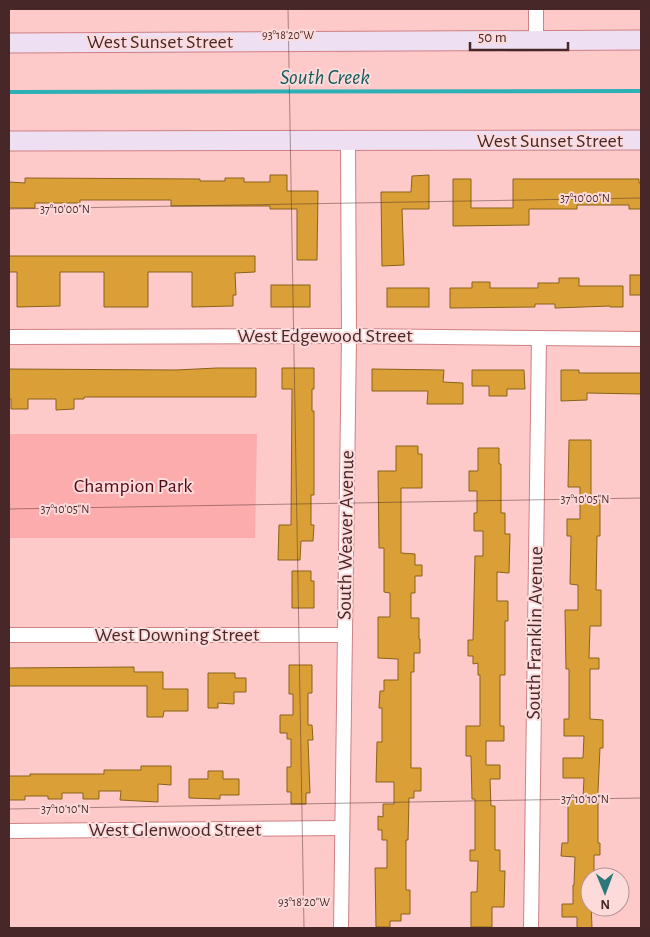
<svg xmlns="http://www.w3.org/2000/svg" width="650" height="937" viewBox="0 0 650 937" font-family="'Alegreya Sans',sans-serif">
<style>
.green{fill:#fcacad}
.lines{fill:none;stroke-linecap:round;stroke-linejoin:round}
.stream{stroke:#2eb1b5;stroke-width:4}
.building{fill:#daa037;stroke:#89621a}
.street-casing{stroke:#d08183;stroke-width:16}
.secondary-casing{stroke:#d08183;stroke-width:21}
.street{stroke:#fff;stroke-width:14}
.secondary{stroke:#eedff2;stroke-width:19}
.ticks{fill:none;stroke:#482728;stroke-width:1;stroke-opacity:0.45}
.labels{text-anchor:middle;dominant-baseline:central;stroke-width:4;stroke-linejoin:round;paint-order:stroke}
.street-label{font-size:20px;fill:#482728;stroke:#fedbdb}
.park-label{font-size:20px;fill:#4f0a15;stroke:#fedbdb}
.water-label{font-size:21px;font-style:italic;fill:#155b5d;stroke:#fedbdb}
.ticks-label{font-size:12px;text-anchor:middle;fill:#482728;stroke:#fedbdb;stroke-width:4;stroke-linejoin:round;paint-order:stroke}
</style>
<rect width="100%" height="100%" fill="#fdc9c9"/>
<!-- green -->
<path class="green" d="M9,434H257L255,538H9Z"/>
<g class="lines">
<!-- stream -->
<path class="stream" d="M9,92L641,91"/>
</g>
<!-- building -->
<g class="building">
<path d="M270,175H287V191H318L317,260H297V209H270V206H171V200H80V203H35V208H9V182L25,183V178L200,179V181H225V178H244V182H270Z"/>
<path d="M429,175V209H402L404,265L382,266L381,192H411L412,176Z"/>
<path d="M453,179H471V208H513V179H639V183H641V209H629V205H577V209H529V225L453,226Z"/>
<path d="M9,256H255V272L235,273L236,295H233V306L192,307V272H148V307H104V272H60V306L17,307V272H9Z"/>
<rect x="630" y="275" width="11" height="20"/>
<path d="M559,278H579V286H623V307H610V306L555,308V304H535V307L450,308V288H472V282H490V288H538V283H559Z"/>
<rect x="271" y="285" width="39" height="22"/>
<rect x="387" y="288" width="42" height="19"/>
<path d="M217,368H256V397H84V399H74V409L56,410V399H28V409H11V399H9V369L176,370Z"/>
<path d="M282,368H314V389H312V411H314V495H311V525H314L313,541H301L300,560H278L279,525H291L292,389H282Z"/>
<path d="M372,369L444,370L443,382L463,383V404H427L428,391H372Z"/>
<path d="M472,370H524L525,389H507V396H489V386H472Z"/>
<path d="M561,370H579V373H641V394L587,393V400L561,401Z"/>
<path d="M569,440H591V500H600V536H597L596,590H601V626H590L589,658H599V669H590V719L603,720V748H600L598,791V843H600V855H594V877H590L592,928H577V917H562V904H573V885H574L575,857L561,856L562,843H568V798H583L584,778H563V758H583L584,736H564V719H569V669H566L565,610H578V585L570,584L571,536H567V519H580V487H568Z"/>
<path d="M396,446H418V454H422V488H401V553L415,554V565H422V576H415V593H411V618H419V639H420V653H414V672H411V768H421V791H414V798H409L408,840H406V890H410V914H401V921H390V927H376L375,868H387V840H382V830H378V816L383,817V804H394V782H376L377,742H382V708H379L380,691H384V680H398V659L378,658V617H390V593L384,592V548H379L378,471H396Z"/>
<path d="M478,448H499V464H501V513H505V534H510L509,573L497,572V601H508V621H505V675H500V726H504V741H486V765H500V779H490L491,806H495V850H500V871H505L504,907H492V927H471V892H477L478,861H470V850H475V799H472L471,756H466V726H480V675H478V663L473,664V656H468V640H473L475,556H483V531H474V513H477V491H469V471H478Z"/>
<path d="M292,571H311V581H314V608H292Z"/>
<path d="M289,665H312V693H308V725H312L313,740H308L310,793H306V804H291V792H287V767H291V739H287V733H280V715H293V694H289Z"/>
<path d="M134,667V672H163V689H188V711H164L163,717H147V686H9V668Z"/>
<path d="M208,673H235V678H246V692H234V704L218,703V708H208Z"/>
<path d="M141,766H171V785L158,784V802L120,800L121,791H99V799H83V793H62V799H48V796H25V800H9V776H30V774H104V770H141Z"/>
<path d="M208,771H223V779H239V795H220V799L189,798V779H208Z"/>
</g>
<g class="lines">
<!-- street casing -->
<g class="street-casing">
<g id="street">
<path d="M536,9V41"/>
<path d="M9,337L349,336L641,339"/>
<path d="M9,635H345"/>
<path d="M9,831L342,828"/>
<path d="M341,928L349,336L348,141"/>
<path d="M531,928L539,338"/>
</g>
</g>
<!-- secondary casing -->
<g class="secondary-casing">
<g id="secondary">
<path d="M9,43L641,40"/>
<path d="M9,141L641,140"/>
</g>
</g>
<!-- street -->
<use href="#street" class="street"/>
<!-- secondary -->
<use href="#secondary" class="secondary"/>
</g>
<!-- ticks -->
<path class="ticks" d="M288,9L304,928M9,209L641,198M9,509L641,498M9,809L641,798"/>
<g class="labels">
<!-- street labels -->
<g class="street-label">
<text x="160" y="42">West Sunset Street</text>
<text x="550" y="141">West Sunset Street</text>
<text x="325" y="336">West Edgewood Street</text>
<text transform="translate(346 535) rotate(-89)">South Weaver Avenue</text>
<text transform="translate(535 633) rotate(-89)">South Franklin Avenue</text>
<text x="177" y="635">West Downing Street</text>
<text x="175" y="830">West Glenwood Street</text>
</g>
<!-- park labels -->
<g class="park-label">
<text x="133" y="486">Champion Park</text>
</g>
<!-- water labels -->
<g class="water-label">
<text x="325" y="77">South Creek</text>
</g>
</g>
<g class="ticks-label">
<text x="288" y="39">93°18'20"W</text>
<text x="585" y="202">37°10'00"N</text>
<text x="65" y="213">37°10'00"N</text>
<text x="585" y="503">37°10'05"N</text>
<text x="65" y="513">37°10'05"N</text>
<text x="585" y="803">37°10'10"N</text>
<text x="65" y="813">37°10'10"N</text>
<text x="304" y="906">93°18'20"W</text>
</g>
<!-- border -->
<rect width="650" height="937" fill="none" stroke="#482728" stroke-width="20"/>
<!-- north arrow -->
<g transform="translate(605 892) rotate(179)"><circle r="24" fill="#fedbdb" stroke="#b59393"/>
<path d="M0-4L9 19L0 12L-9 19Z" fill="#2d777a"/>
<text y="-8" font-size="14" font-weight="bold" text-anchor="middle" fill="#482728">N</text>
</g>
<!-- scale -->
<path d="M470 42v8h98v-8" fill="none" stroke="#482728" stroke-width="2.5"/>
<text x="478" y="42" font-size="15" fill="#482728" stroke="#fedbdb" stroke-width="4" paint-order="stroke">50 m</text>
</svg>
